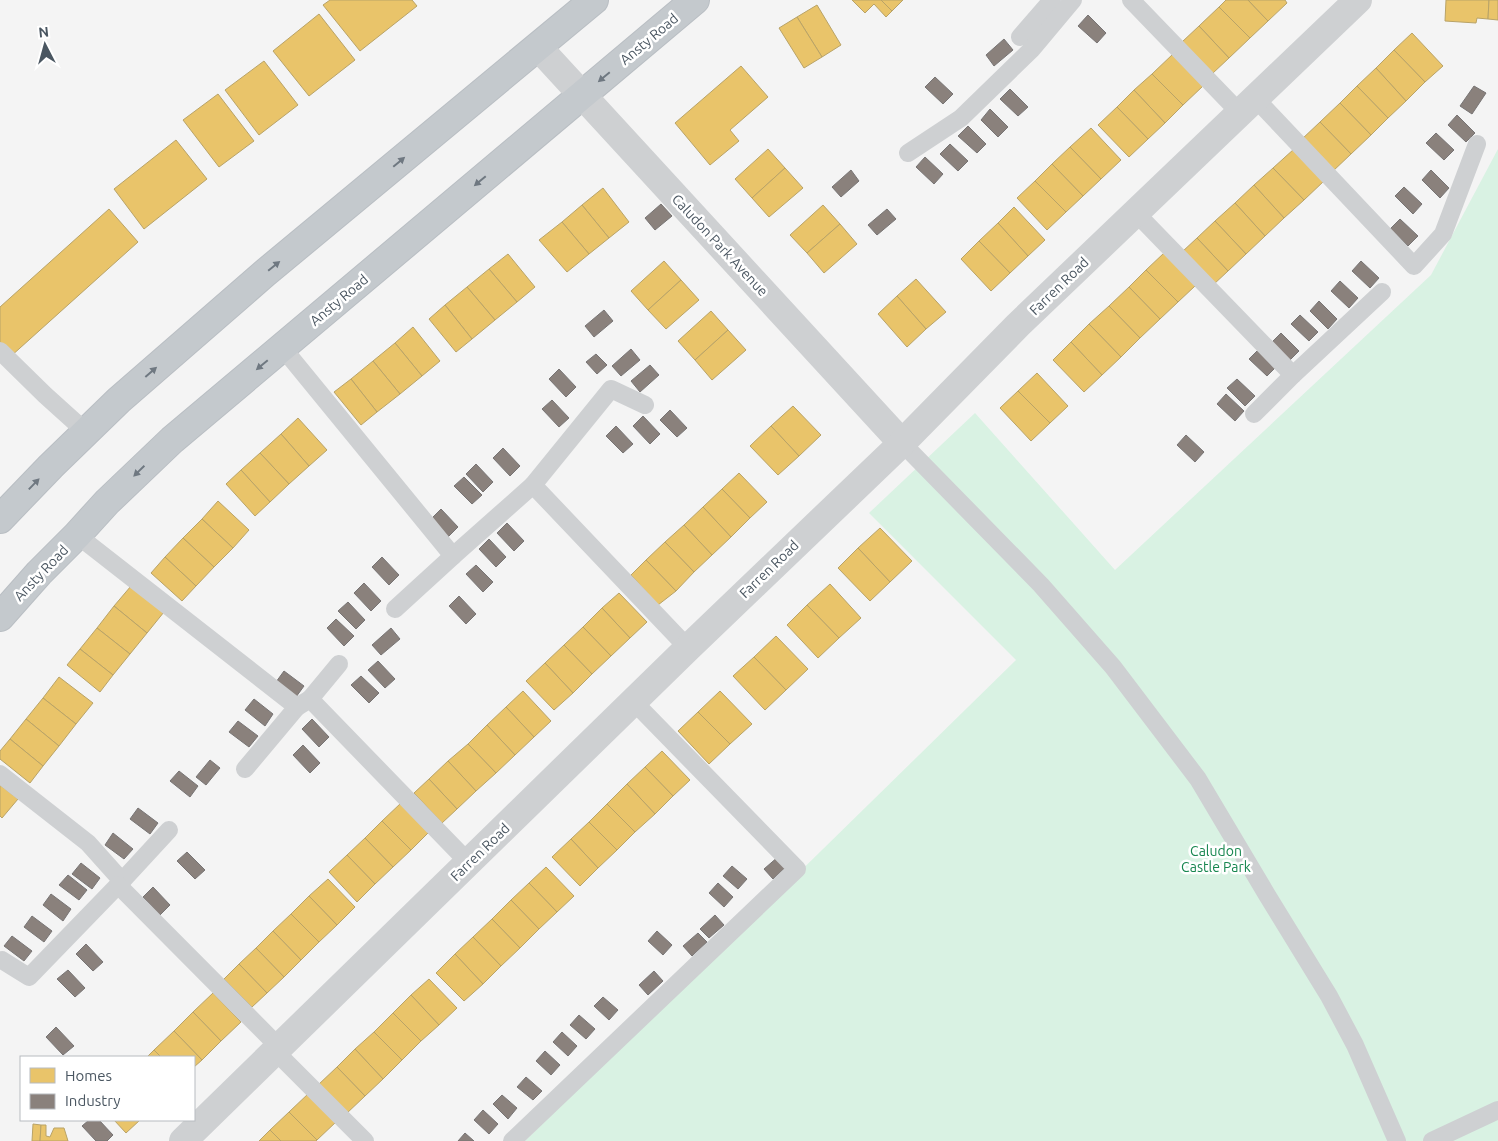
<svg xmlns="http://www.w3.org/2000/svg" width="1498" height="1141" viewBox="0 0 1498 1141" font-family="Ubuntu,sans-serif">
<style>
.green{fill:#d9f2e3}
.homes{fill:#e9c46a;stroke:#b9a367}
.industry{fill:#8a817c;stroke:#777474}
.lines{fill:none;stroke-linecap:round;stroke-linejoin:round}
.trunk-casing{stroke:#b9bec3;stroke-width:30}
.service{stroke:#ced0d2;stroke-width:18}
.minor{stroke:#ced0d2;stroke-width:28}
.trunk{stroke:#c4c9cd;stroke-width:28}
.oneway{fill:#6f7881}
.labels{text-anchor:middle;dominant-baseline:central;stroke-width:5;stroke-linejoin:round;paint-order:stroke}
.street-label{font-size:14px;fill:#4a5661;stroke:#fff}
.park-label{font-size:14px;fill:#17864f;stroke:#fff}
</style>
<rect width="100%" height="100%" fill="#f4f4f4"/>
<!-- green -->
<path class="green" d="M1498,149V1141H525L1016,660L869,513L975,413L1115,570L1431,275Z"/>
<!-- homes -->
<g class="homes">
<path d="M330,0H412L417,6L360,51L323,5Z"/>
<path d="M852,0H881L892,11L886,17L874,4L865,13Z"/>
<path d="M881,0H903L892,11Z"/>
<path d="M1226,0H1248L1268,21L1250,38L1219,7Z"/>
<path d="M1248,0H1285L1287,3L1268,21Z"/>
<path d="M1446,0H1489L1488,19L1477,18L1476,23L1445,21Z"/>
<path d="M1489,0H1498V20L1488,19Z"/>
<path d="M817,5L841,45L822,57L797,17Z"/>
<path d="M1219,7L1250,38L1229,58L1199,26Z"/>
<path d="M319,14L355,60L309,96L273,51Z"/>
<path d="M797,17L822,57L804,68L779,28Z"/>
<path d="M1199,26L1229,58L1213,73L1182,42Z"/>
<path d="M1412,33L1443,66L1425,82L1394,50Z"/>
<path d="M1394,50L1425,82L1406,101L1376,68Z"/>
<path d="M1173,54L1203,86L1183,105L1152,74Z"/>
<path d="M264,61L298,105L259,135L225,90Z"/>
<path d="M741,66L768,97L730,130L739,141L710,165L675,123Z"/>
<path d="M1376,68L1406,101L1388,118L1357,86Z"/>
<path d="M1152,74L1183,105L1165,123L1134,90Z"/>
<path d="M1357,86L1388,118L1371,135L1340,103Z"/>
<path d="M1134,90L1165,123L1148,139L1117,107Z"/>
<path d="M218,94L254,141L219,167L183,120Z"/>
<path d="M1340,103L1371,135L1351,154L1320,122Z"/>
<path d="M1117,107L1148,139L1129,157L1098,125Z"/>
<path d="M1320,122L1351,154L1332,172L1301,140Z"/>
<path d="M1091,128L1121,160L1101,179L1070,147Z"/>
<path d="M176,140L207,179L144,229L114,189Z"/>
<path d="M1070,147L1101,179L1083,196L1052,164Z"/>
<path d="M768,149L785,168L752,198L735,179Z"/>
<path d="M1294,149L1324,181L1304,200L1273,168Z"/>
<path d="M1052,164L1083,196L1066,212L1035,181Z"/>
<path d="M785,168L803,188L769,217L752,198Z"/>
<path d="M1273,168L1304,200L1284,218L1254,185Z"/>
<path d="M1035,181L1066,212L1047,230L1017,198Z"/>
<path d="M1254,185L1284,218L1265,236L1235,203Z"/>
<path d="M603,188L629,222L609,238L582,205Z"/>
<path d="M1235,203L1265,236L1246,254L1215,221Z"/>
<path d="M582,205L609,238L589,254L562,222Z"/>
<path d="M823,205L840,224L807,253L790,235Z"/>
<path d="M1014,207L1045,240L1028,256L998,223Z"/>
<path d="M109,209L138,242L10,357L0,346V307Z"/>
<path d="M1215,221L1246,254L1228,271L1197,238Z"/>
<path d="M562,222L589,254L567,272L539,240Z"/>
<path d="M998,223L1028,256L1010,273L979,241Z"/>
<path d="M840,224L857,244L824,273L807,253Z"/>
<path d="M1197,238L1228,271L1213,285L1182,252Z"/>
<path d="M979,241L1010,273L991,291L961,259Z"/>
<path d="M1164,253L1195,286L1178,302L1146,270Z"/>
<path d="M508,254L535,287L517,302L489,269Z"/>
<path d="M664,261L681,280L648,310L631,291Z"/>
<path d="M489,269L517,302L495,320L467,287Z"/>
<path d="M1146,270L1178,302L1160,319L1129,287Z"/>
<path d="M916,279L946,312L926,329L897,296Z"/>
<path d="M681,280L699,300L666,329L648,310Z"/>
<path d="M467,287L495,320L472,339L445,305Z"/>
<path d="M1129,287L1160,319L1140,338L1109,306Z"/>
<path d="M897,296L926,329L907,347L878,314Z"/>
<path d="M445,305L472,339L456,352L429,319Z"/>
<path d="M1109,306L1140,338L1121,357L1089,324Z"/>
<path d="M711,311L728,330L695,360L678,341Z"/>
<path d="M1089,324L1121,357L1102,375L1071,342Z"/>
<path d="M413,327L440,361L422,376L395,343Z"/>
<path d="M728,330L746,350L712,380L695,360Z"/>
<path d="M1071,342L1102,375L1084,392L1053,360Z"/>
<path d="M395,343L422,376L400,394L373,361Z"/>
<path d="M373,361L400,394L377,412L351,379Z"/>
<path d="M1037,373L1068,406L1050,423L1018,391Z"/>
<path d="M351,379L377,412L361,425L334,392Z"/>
<path d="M1018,391L1050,423L1031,441L1000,408Z"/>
<path d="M793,406L821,435L799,456L771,426Z"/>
<path d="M298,418L327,450L309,466L281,434Z"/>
<path d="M771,426L799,456L778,475L750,446Z"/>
<path d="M281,434L309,466L289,484L260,453Z"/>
<path d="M260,453L289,484L270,502L241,470Z"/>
<path d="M241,470L270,502L255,516L226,484Z"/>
<path d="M739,473L767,502L750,518L722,489Z"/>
<path d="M722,489L750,518L731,537L703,507Z"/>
<path d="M218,501L249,530L233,548L202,519Z"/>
<path d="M703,507L731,537L712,555L684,525Z"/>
<path d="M202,519L233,548L214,567L183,538Z"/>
<path d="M684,525L712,555L694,572L665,542Z"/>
<path d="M880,528L912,561L890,582L858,548Z"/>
<path d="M183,538L214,567L196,586L165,557Z"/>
<path d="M665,542L694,572L676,591L646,560Z"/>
<path d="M858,548L890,582L870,601L838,568Z"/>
<path d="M165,557L196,586L182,601L151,573Z"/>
<path d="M646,560L676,591L658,605L631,575Z"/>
<path d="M830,584L861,618L839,638L807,605Z"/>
<path d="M131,586L164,612L147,633L114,606Z"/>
<path d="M619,593L647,622L630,638L602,608Z"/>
<path d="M807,605L839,638L818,658L787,625Z"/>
<path d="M114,606L147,633L130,654L97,628Z"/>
<path d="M602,608L630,638L611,656L583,627Z"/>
<path d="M583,627L611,656L592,674L564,645Z"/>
<path d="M97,628L130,654L113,675L80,649Z"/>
<path d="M776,636L808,669L786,690L754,657Z"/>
<path d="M564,645L592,674L573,693L545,663Z"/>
<path d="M80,649L113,675L100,692L67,665Z"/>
<path d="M754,657L786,690L765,710L733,676Z"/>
<path d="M545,663L573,693L554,710L526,681Z"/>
<path d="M59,677L93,703L76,724L43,698Z"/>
<path d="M523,691L551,721L534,737L506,707Z"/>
<path d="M720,691L752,724L730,744L698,712Z"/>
<path d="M43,698L76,724L59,746L26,719Z"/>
<path d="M506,707L534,737L515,755L487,725Z"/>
<path d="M698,712L730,744L709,764L678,731Z"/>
<path d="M26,719L59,746L43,766L10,739Z"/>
<path d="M487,725L515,755L496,773L468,744Z"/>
<path d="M10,739L43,766L30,783L0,759V751Z"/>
<path d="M468,744L496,773L476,791L448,761Z"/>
<path d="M662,751L690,780L673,796L645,767Z"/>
<path d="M448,761L476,791L457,809L429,779Z"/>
<path d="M645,767L673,796L655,814L627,784Z"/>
<path d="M429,779L457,809L442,823L414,793Z"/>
<path d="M627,784L655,814L635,832L607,804Z"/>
<path d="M0,785L18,799L2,818L0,816Z"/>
<path d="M401,803L429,832L411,850L382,821Z"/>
<path d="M607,804L635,832L617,850L589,822Z"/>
<path d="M382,821L411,850L393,867L365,838Z"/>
<path d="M589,822L617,850L598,868L571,839Z"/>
<path d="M365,838L393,867L375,884L347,855Z"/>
<path d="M571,839L598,868L580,886L552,857Z"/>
<path d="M347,855L375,884L357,902L329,872Z"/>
<path d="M546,867L574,896L557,912L529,883Z"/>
<path d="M328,879L355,907L337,925L309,896Z"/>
<path d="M529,883L557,912L539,929L511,900Z"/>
<path d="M309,896L337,925L319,942L291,914Z"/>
<path d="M511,900L539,929L520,948L492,919Z"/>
<path d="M291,914L319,942L301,960L273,931Z"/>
<path d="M492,919L520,948L501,966L473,937Z"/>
<path d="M273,931L301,960L284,977L256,948Z"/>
<path d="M473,937L501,966L483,984L455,954Z"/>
<path d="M256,948L284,977L267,993L239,964Z"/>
<path d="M455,954L483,984L464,1001L436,973Z"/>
<path d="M239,964L267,993L252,1007L224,979Z"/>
<path d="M429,979L457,1008L439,1025L411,995Z"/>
<path d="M213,993L241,1022L221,1041L193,1012Z"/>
<path d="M411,995L439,1025L421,1041L393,1013Z"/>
<path d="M193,1012L221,1041L202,1060L174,1031Z"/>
<path d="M393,1013L421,1041L402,1060L374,1032Z"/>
<path d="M174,1031L202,1060L194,1067V1057H161L154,1050Z"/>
<path d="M374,1032L402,1060L383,1079L355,1049Z"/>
<path d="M355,1049L383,1079L365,1096L337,1067Z"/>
<path d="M154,1050L161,1057H147Z"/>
<path d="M337,1067L365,1096L346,1114L318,1085Z"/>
<path d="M309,1093L337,1121L317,1140L289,1112Z"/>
<path d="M289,1112L317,1140L316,1141H281L270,1130Z"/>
<path d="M114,1120H140L126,1133Z"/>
<path d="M33,1124L41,1125L40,1141H32Z"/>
<path d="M41,1125H46V1136L50,1137L54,1128H64L68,1141H40Z"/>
<path d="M270,1130L281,1141H259Z"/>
</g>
<!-- industry -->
<g class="industry">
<path d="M1088,15L1106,33L1097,43L1078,26Z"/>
<path d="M1004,39L1013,50L994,66L986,55Z"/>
<path d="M935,77L953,94L943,104L925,87Z"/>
<path d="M1474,86L1486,93L1472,114L1460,106Z"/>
<path d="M1010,89L1028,107L1018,116L1000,99Z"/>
<path d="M990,109L1008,127L998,137L981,120Z"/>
<path d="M1457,115L1475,133L1466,142L1448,125Z"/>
<path d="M968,126L986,144L977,153L958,136Z"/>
<path d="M1436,133L1454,150L1444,160L1426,143Z"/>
<path d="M950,144L968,161L958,171L940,154Z"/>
<path d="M925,157L943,174L934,184L916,167Z"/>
<path d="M851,170L859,181L841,197L832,187Z"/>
<path d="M1431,170L1449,188L1440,198L1422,180Z"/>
<path d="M1404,187L1422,204L1413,214L1395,196Z"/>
<path d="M661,204L672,216L655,230L645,218Z"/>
<path d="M887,209L896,219L877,235L868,225Z"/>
<path d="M1400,219L1418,236L1408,246L1390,229Z"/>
<path d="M1361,261L1379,278L1370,288L1352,271Z"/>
<path d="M1340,281L1358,298L1349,308L1331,291Z"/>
<path d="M1319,301L1337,319L1328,329L1310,311Z"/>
<path d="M604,310L613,321L594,337L585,326Z"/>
<path d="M1300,315L1318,332L1309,341L1291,324Z"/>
<path d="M1281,333L1299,351L1290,360L1271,343Z"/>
<path d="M631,349L640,360L621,376L612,366Z"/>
<path d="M1259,349L1277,366L1267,376L1249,359Z"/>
<path d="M596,354L607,365L597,374L586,362Z"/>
<path d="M650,365L659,375L640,392L631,381Z"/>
<path d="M559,369L576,387L566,397L549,379Z"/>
<path d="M1237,379L1255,396L1245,406L1227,388Z"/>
<path d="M1226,394L1244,411L1235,421L1217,404Z"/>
<path d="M552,400L569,418L559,427L542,409Z"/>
<path d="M670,410L687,428L677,437L660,420Z"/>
<path d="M643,416L660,434L650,444L633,426Z"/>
<path d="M616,426L633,444L623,453L606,436Z"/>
<path d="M1186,435L1204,452L1195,462L1177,445Z"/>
<path d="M503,448L520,466L510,476L493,458Z"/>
<path d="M476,464L493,482L483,492L466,474Z"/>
<path d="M464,477L482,495L472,504L454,486Z"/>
<path d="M441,509L458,527L448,537L431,519Z"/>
<path d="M507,523L524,541L514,551L497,533Z"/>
<path d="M489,539L506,557L496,567L479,549Z"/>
<path d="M382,557L399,575L389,585L372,567Z"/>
<path d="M476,565L493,582L483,592L466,574Z"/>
<path d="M364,583L381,601L371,611L354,593Z"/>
<path d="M459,596L476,614L466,624L449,606Z"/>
<path d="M348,602L365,620L356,629L338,611Z"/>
<path d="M336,619L354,636L344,646L327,628Z"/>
<path d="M391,628L400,639L381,655L372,645Z"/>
<path d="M378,661L395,679L385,688L368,670Z"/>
<path d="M284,671L304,686L296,697L276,682Z"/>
<path d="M361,676L379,693L369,703L351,685Z"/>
<path d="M254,699L273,714L265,726L245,710Z"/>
<path d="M312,719L329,737L319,747L302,729Z"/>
<path d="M238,721L258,736L249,747L229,732Z"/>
<path d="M303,745L320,763L310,773L293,755Z"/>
<path d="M210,760L220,768L206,785L196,777Z"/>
<path d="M179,771L198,786L190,797L170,781Z"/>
<path d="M138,808L158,823L150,834L130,819Z"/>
<path d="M113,833L133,849L124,859L105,845Z"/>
<path d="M187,852L205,870L195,879L177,861Z"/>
<path d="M779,856L788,865L773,879L764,869Z"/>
<path d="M81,863L100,878L92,889L72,874Z"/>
<path d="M732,866L747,879L738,889L723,876Z"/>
<path d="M68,875L87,890L79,900L59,885Z"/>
<path d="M718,883L733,897L724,907L709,893Z"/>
<path d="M153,887L170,905L160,915L143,897Z"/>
<path d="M51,894L71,909L63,921L43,905Z"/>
<path d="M715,915L724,925L709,938L700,929Z"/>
<path d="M32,916L52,931L44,942L24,927Z"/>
<path d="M657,931L672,945L663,955L648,941Z"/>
<path d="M698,933L707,942L692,956L683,946Z"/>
<path d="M12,936L32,951L24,961L4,946Z"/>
<path d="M86,944L103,962L93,971L76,954Z"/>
<path d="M68,970L85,988L75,997L57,979Z"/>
<path d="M654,971L663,981L648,995L639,985Z"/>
<path d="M603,997L618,1010L609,1020L594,1006Z"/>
<path d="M579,1015L595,1029L586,1039L570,1025Z"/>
<path d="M56,1027L74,1046L63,1055L46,1037Z"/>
<path d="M562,1032L577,1046L568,1056L553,1042Z"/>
<path d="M545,1051L560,1065L551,1075L536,1061Z"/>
<path d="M526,1077L542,1091L533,1100L517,1087Z"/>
<path d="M502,1095L517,1108L508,1119L493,1104Z"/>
<path d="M483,1110L498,1124L489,1134L474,1120Z"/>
<path d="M89,1120H99L113,1135L107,1141H96L82,1126Z"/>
<path d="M465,1133L474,1141H458Z"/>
</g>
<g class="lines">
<!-- trunk casing -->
<g class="trunk-casing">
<g id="trunk">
<path d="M0,519L51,466L119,400L265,273L594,0"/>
<path d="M0,617L39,573L77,535L107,502L172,440L695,0"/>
</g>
</g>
<!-- service -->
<g class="service">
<path d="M1131,0L1240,113"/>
<path d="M1020,37L1052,0"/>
<path d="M1255,98L1414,266L1443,234L1477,144"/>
<path d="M908,153L961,118L1032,49L1073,0"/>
<path d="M1136,213L1293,375L1382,292"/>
<path d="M282,347L453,556L533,485"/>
<path d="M0,351L45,395L86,432"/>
<path d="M645,405L611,389L533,485L688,648"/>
<path d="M1254,414L1293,375"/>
<path d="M902,443L1041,585L1113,667L1198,779L1267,895L1329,996L1355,1045L1397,1141"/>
<path d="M77,535L297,707L245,769"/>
<path d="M395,609L453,556"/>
<path d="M310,699L339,664"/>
<path d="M297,707L310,699L469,863"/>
<path d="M0,774L88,843L122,881L29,977L2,960"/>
<path d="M122,881L169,830"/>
<path d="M118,885L279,1047"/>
<path d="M275,1051L365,1141"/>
<path d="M512,1141L797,869L634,702"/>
<path d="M1432,1141L1498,1110"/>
</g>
<!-- minor -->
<g class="minor">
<path d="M538,47L902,443"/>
<path d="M183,1141L688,648L902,443L1018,325L1358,0"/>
</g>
<!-- trunk -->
<use href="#trunk" class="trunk"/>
</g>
<!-- one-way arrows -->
<defs><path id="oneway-solid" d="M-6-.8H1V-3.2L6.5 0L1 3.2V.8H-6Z" transform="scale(1.25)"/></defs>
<g class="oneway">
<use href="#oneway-solid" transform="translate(604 77) rotate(140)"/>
<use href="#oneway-solid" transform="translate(399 162) rotate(-40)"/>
<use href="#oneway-solid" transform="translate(480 181) rotate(140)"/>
<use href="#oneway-solid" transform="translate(274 266) rotate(-39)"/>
<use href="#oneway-solid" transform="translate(262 365) rotate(140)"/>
<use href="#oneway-solid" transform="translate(151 372) rotate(-41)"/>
<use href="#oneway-solid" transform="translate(139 471) rotate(136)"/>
<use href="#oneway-solid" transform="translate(34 484) rotate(-46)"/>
</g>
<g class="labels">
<!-- street labels -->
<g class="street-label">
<text transform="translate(649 39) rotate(-40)">Ansty Road</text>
<text transform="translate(720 245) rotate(47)">Caludon Park Avenue</text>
<text transform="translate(1059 286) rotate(-44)">Farren Road</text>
<text transform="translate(339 300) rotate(-40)">Ansty Road</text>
<text transform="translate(769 569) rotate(-44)">Farren Road</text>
<text transform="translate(41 573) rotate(-46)">Ansty Road</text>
<text transform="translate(480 852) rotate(-44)">Farren Road</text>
</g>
<!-- park labels -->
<g class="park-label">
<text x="1216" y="851">Caludon<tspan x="1216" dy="16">Castle Park</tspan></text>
</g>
</g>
<!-- legend -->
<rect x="20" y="1056" width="175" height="65" fill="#ffffff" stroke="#b7bbc0"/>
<rect x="30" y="1068" width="25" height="15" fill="#e9c46a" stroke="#b7bbc0"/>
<text x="65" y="1081" font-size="15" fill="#4a5661">Homes</text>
<rect x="30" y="1094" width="25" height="15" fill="#8a817c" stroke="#b7bbc0"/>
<text x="65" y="1106" font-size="15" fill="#4a5661">Industry</text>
<!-- north arrow -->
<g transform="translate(45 45) rotate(354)" stroke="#ffffff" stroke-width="4" paint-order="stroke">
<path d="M0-4L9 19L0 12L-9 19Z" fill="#4a5661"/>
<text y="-8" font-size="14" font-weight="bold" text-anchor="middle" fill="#4a5661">N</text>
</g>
</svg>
